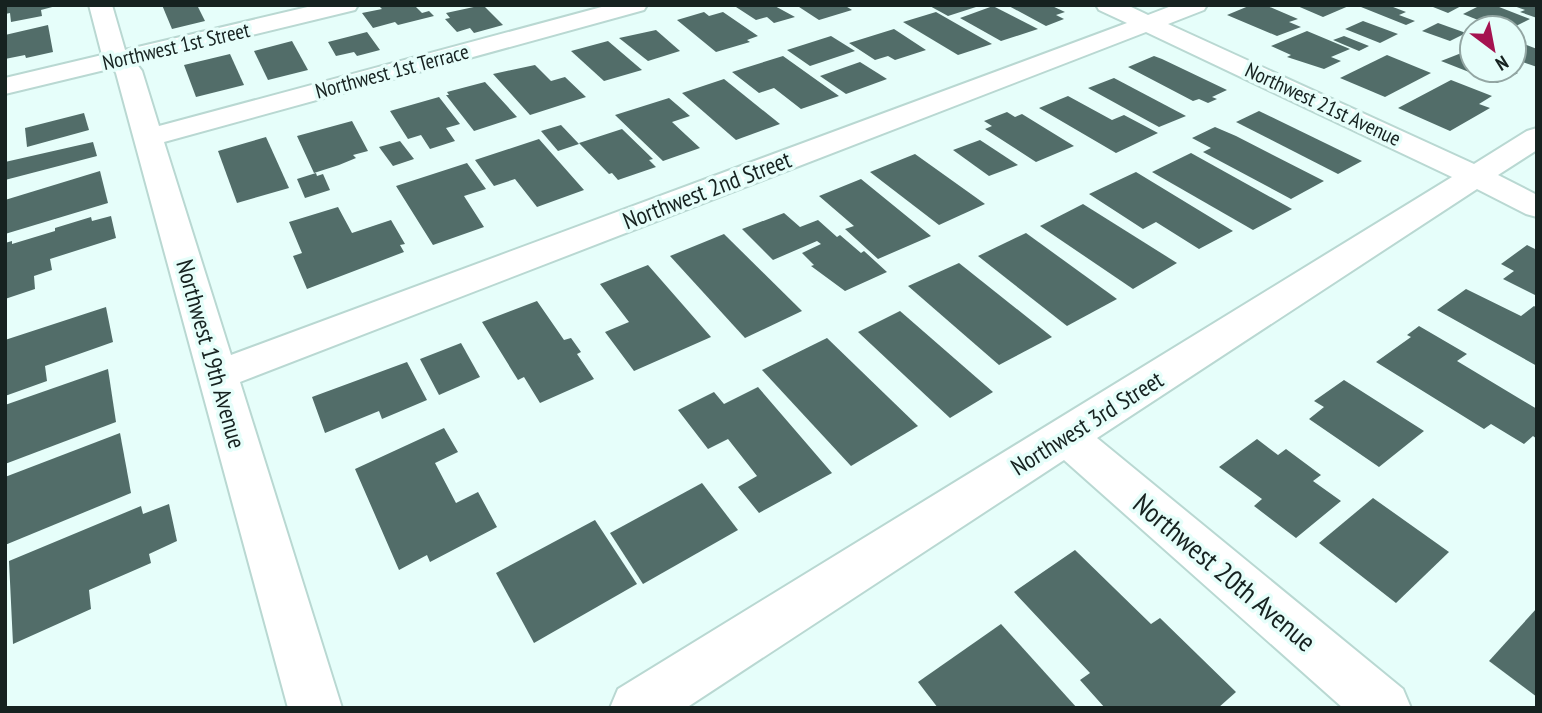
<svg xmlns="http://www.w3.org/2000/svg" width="1542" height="713" viewBox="0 0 1542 713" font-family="'PT Sans Narrow',sans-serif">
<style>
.building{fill:#526d69}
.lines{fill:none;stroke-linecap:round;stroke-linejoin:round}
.street-casing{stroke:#b9d8d2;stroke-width:4}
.street{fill:#fff;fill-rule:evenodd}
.labels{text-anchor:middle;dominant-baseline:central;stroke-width:7;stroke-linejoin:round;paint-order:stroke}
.far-street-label{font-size:21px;fill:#162220;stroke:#e6fefa}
.street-label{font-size:24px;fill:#162220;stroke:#e6fefa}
.near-street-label{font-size:28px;fill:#162220;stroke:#e6fefa}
</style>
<rect width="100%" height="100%" fill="#e6fefa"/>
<!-- building -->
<g class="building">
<path d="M5,5H56V6L41,10L42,16L11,22L10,13L5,14Z"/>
<path d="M162,5H197L205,21L172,29Z"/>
<path d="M384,5H414L422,13L429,11L434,16L398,25L395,22L373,28L362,13L382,9L379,6Z"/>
<path d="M483,5L503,25L474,33L470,28L457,32L445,19L450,18L446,13Z"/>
<path d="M742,5H773L795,17L774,23L767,17L756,20L736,7Z"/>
<path d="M796,5H844L852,10L819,20Z"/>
<path d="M928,5H973L976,7L948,16Z"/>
<path d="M1007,5H1050L1065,12L1056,15L1064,19L1046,26Z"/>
<path d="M1251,5H1265L1298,19L1289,22L1301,27L1277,36L1227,15Z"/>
<path d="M1295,5H1351L1323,17Z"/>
<path d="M1356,5H1388L1406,12L1399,15L1415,21L1406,25Z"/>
<path d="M1428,5H1463L1448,13Z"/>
<path d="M1481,5H1494L1530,19L1516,26L1484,17L1478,20L1463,14Z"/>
<path d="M1537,5V18L1520,12L1525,10L1514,6Z"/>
<path d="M993,6L1038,29L1001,41L960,18Z"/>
<path d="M704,12L709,16L723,12L758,36L747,40L750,42L716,52L677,20Z"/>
<path d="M936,12L992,44L958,55L903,22Z"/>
<path d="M1363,21L1398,34L1380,43L1345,29Z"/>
<path d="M1438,23L1466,33L1450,41L1422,31Z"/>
<path d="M48,25L53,52L26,58L25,55L5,59V35Z"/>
<path d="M894,29L926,50L895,60L888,56L875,60L849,43Z"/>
<path d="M656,30L680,51L648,61L619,38Z"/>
<path d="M1307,31L1350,49L1331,57L1341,61L1324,69L1287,57L1291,55L1271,46Z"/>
<path d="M367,32L380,50L357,56L354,52L336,56L328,42Z"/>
<path d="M831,36L855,51L810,66L787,50Z"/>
<path d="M1344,36L1369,46L1359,51L1333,40Z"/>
<path d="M1514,40L1537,49V67L1514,59Z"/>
<path d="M292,41L308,70L268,80L254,51Z"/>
<path d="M608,41L642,70L604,81L571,51Z"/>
<path d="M1464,52L1472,55V70H1511L1518,73L1497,83L1441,61Z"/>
<path d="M230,54L244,85L196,97L184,65Z"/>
<path d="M1387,55L1431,73L1385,97L1340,78Z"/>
<path d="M783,56L839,96L801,109L774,88L759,93L732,72Z"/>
<path d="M1154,56L1162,59L1227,90L1212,97L1217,99L1208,103L1199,99L1193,101L1128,67Z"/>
<path d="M860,62L887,79L846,94L820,76Z"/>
<path d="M535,65L551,81L565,77L586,97L530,115L493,74Z"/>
<path d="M1114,78L1186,116L1159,127L1088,88Z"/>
<path d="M724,79L780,124L736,140L682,93Z"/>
<path d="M1451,80L1492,96L1479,104L1490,108L1450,131L1398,108Z"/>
<path d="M485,82L517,117L474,131L446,95H449L447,92Z"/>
<path d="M1068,96L1112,120L1124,115L1158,133L1116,153L1039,108Z"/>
<path d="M439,97L460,124L446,128L455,141L430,149L421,135L408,139L390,111Z"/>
<path d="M669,98L690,116L672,122L700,148L663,161L615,115Z"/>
<path d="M1259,111L1362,161L1338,174L1236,122Z"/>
<path d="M1007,112L1015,117L1022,114L1074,146L1036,162L985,129L992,126L984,121Z"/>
<path d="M84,113L89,130L27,147L25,128Z"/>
<path d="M352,121L368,151L353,155L356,158L339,165L314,173L297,136Z"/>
<path d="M561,125L579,144L558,151L541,131Z"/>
<path d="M1215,127L1236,136L1324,181L1291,199L1203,152L1211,148L1192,138Z"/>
<path d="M622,129L653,159L649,160L656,167L618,180L612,173L609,174L579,143Z"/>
<path d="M266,137L289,188L237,203L218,151Z"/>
<path d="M539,139L584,190L537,207L515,179L494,186L475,160Z"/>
<path d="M980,140L1018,165L989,176L953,150Z"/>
<path d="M400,141L414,159L393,166L379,147Z"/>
<path d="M93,142L97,156L5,180V162Z"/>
<path d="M1191,153L1292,209L1253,230L1152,172Z"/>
<path d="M915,154L985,204L939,225L870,172Z"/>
<path d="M467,163L486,189L464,196L484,227L433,245L396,186Z"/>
<path d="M100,171L108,203L5,234V200Z"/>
<path d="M1136,172L1233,231L1199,249L1156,222L1143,229L1089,194Z"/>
<path d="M316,173L317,176L323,174L330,190L305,198L297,179Z"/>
<path d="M861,179L931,236L878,259L845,229L854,226L819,196Z"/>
<path d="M1083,204L1177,263L1133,289L1040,226Z"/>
<path d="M338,207L352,233L391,220L405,244L400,245L404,252L307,289L293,256L302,253L289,222Z"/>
<path d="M784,213L800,227L818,220L837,237L840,235L861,253L864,251L887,272L845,291L811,266L814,265L802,253L821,244L817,241L773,260L742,229Z"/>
<path d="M111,216L116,238L50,259L52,270L34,276L35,289L5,299V243L12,241V244L55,231V228L91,217L92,221Z"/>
<path d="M1026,233L1117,299L1067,326L978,256Z"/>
<path d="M724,234L802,311L745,338L670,256Z"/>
<path d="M1527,245L1537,250V296L1503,279L1514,271L1501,264Z"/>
<path d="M959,263L1052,337L999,365L908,286Z"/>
<path d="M648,265L711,337L634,371L605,332L629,322L600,284Z"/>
<path d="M1466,289L1521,316L1534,306L1537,308V366L1437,310Z"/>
<path d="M537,301L564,340L571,338L581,352L577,354L594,379L540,403L524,377L518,380L482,322Z"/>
<path d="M106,307L113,342L45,366L47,381L5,396V340Z"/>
<path d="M900,311L993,392L950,418L858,332Z"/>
<path d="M1419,326L1467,354L1457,361L1537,409V439L1533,436L1524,444L1491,424L1484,429L1376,362L1411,337L1407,335Z"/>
<path d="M827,338L918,426L851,466L762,370Z"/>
<path d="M461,343L480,377L439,395L420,359Z"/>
<path d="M407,362L427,400L382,419L379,411L325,433L312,397Z"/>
<path d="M108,369L116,422L5,464V405Z"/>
<path d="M1344,380L1424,431L1379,467L1309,419L1324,407L1314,401Z"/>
<path d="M758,387L832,473L759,513L738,487L757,476L728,439L708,449L678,410L714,392L724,404Z"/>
<path d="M444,428L458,452L435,463L456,503L478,492L497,527L430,562L427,555L399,570L355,469Z"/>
<path d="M120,433L131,493L5,545V477Z"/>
<path d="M1257,439L1278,455L1286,449L1321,475L1313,481L1341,501L1296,538L1254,506L1262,499L1219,467Z"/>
<path d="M702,483L738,530L643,584L610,533Z"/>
<path d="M1373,498L1449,552L1396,603L1319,543Z"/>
<path d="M169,504L177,541L149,554L151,563L89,590L91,609L13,644L9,561L141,506L143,514Z"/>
<path d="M595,520L637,584L534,643L496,573Z"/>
<path d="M1075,550L1151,624L1160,618L1236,692L1218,708H1105L1080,680L1090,673L1014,592Z"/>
<path d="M1537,608V697L1489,661Z"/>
<path d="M1001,624L1077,708H938L918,682Z"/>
</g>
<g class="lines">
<!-- street casing -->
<g class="street-casing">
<path id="street" d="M89,5H112L125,50L316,5H358L355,10L136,63L142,71L159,126L609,5H647L644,10L164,142L231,355L1127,23L1099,10L1096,5H1127L1148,15L1174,5H1207L1204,10L1168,24L1474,164L1527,131L1537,128V150L1498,175L1537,195V217L1526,214L1477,189L1097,438L1403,689L1411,708H1343L1064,460L686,708H610L618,689L1452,177L1146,32L240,382L342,708H288L116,73L113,68L5,94V78L102,55Z"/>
</g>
<!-- street -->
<use href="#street" class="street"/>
</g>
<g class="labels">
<!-- far-street labels -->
<g class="far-street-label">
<text transform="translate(176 46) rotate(-13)">Northwest 1st Street</text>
<text transform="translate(392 71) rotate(-15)">Northwest 1st Terrace</text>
<text transform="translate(1323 104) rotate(25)">Northwest 21st Avenue</text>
</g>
<!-- street labels -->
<g class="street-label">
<text transform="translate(707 190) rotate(-21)">Northwest 2nd Street</text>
<text transform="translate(211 354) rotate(74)">Northwest 19th Avenue</text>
<text transform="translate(1087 423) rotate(-32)">Northwest 3rd Street</text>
</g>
<!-- near-street labels -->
<g class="near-street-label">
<text transform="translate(1225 572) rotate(40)">Northwest 20th Avenue</text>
</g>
</g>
<!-- border -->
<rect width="1542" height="713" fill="none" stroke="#162220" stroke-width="14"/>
<!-- north arrow -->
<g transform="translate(1493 49) rotate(148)"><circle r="33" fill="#e6fefa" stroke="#93a6a3" stroke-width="2"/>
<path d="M0-5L12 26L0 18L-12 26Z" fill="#a51350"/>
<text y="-10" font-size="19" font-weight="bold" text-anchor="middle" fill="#162220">N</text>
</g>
</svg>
